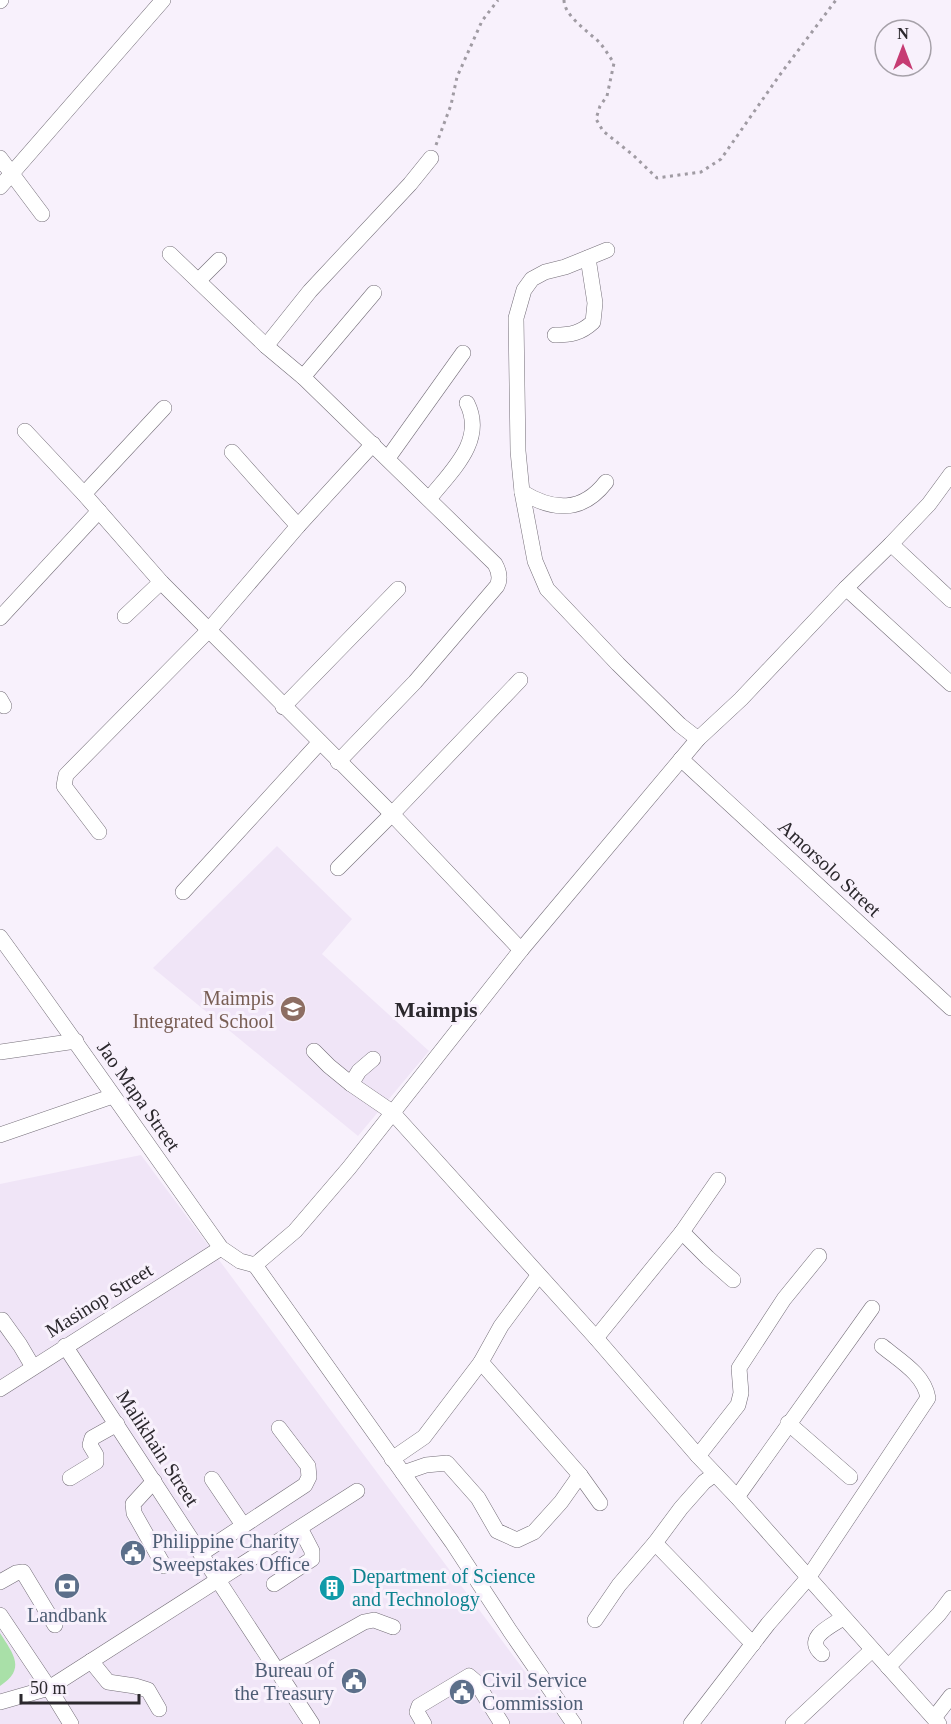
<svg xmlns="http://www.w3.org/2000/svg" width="951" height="1724" viewBox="0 0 951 1724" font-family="Georgia,serif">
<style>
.built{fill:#f0e5f7}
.park{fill:#a9e0a8}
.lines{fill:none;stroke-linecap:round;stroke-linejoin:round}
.minor-casing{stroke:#746e78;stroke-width:16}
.path{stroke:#a09ba3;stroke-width:3;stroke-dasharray:3 4.5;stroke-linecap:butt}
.minor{stroke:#fff;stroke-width:15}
.labels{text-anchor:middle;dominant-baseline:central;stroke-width:6;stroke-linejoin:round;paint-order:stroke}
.street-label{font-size:20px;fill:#2b282d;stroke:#f8f1fc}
.education-label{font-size:20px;fill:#785e54;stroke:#f8f1fc;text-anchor:end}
.service-label{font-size:20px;fill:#4e5e75;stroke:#f8f1fc;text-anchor:start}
.culture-label{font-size:20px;fill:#0d838f;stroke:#f8f1fc;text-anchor:start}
.quarter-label{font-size:22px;font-weight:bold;fill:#2b282d;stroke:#f8f1fc}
</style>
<rect width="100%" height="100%" fill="#f8f1fc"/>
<!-- built -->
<g class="built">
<path d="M277,846L352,919L322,954L429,1051L358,1136L153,968Z"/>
<path d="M141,1155L564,1724H0V1184Z"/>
</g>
<!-- park -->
<path class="park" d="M0,1633C14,1655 26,1669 0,1686Z"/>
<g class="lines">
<!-- minor casing -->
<g class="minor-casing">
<g id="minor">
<path d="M0,1L1,0"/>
<path d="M0,158L42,214"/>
<path d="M0,187L163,0"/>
<path d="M607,250L565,267L545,272L532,279L524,290L516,318L518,451L522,492L535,561L547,589L618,664L680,725L698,739"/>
<path d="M170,254L266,346L303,377L495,564C499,571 501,578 497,586L415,682L338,762"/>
<path d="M199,280L219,260"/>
<path d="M555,335C571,335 581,333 593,322L595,303L588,258"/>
<path d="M266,346L310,291L410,184L431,158"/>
<path d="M303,377L374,293"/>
<path d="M25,431L84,494L161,582L392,814L521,950"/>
<path d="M232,452L298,526"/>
<path d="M388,458L463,353"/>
<path d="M522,492C553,511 582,513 606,482"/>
<path d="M84,494L164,408"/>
<path d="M429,499C451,471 486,441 467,403"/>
<path d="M891,544L951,600"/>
<path d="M846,588L951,684"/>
<path d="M125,616L161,582"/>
<path d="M0,618L99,511"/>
<path d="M0,699L4,706"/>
<path d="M283,707L398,589"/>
<path d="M681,759L951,1008"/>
<path d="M99,832L64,786L66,775L208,631L298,526L373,444"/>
<path d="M338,868L392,814L520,680"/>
<path d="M183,892L320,742"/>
<path d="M0,937C75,1040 147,1144 221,1248L240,1261L255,1265"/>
<path d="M314,1051L329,1066L351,1084"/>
<path d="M0,1052L76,1041"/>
<path d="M373,1059L359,1071L351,1084L392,1112L596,1338L698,1456L737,1497L939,1724"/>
<path d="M0,1135L113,1096"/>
<path d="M682,1232L708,1258L733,1280"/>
<path d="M255,1265L295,1231L349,1168L521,950L698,739L741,699L846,588L891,544L929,504L951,474"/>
<path d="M255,1265L452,1542L510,1631L574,1724"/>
<path d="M538,1276L501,1326L481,1362L580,1475L600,1503"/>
<path d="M0,1320H2L20,1345L33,1367"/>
<path d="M596,1338L682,1232L718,1180"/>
<path d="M65,1346L312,1724"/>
<path d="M0,1389L221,1248"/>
<path d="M788,1423L850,1477"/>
<path d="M698,1456L738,1405L741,1393L739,1368L784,1299L819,1256"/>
<path d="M392,1459L424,1437L481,1362"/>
<path d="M403,1473L426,1465L447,1463L478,1498L497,1531L517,1540L534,1532L561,1502L580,1475"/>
<path d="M70,1478L96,1462V1455L90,1445L92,1438L117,1424"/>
<path d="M212,1479L243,1525"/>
<path d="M154,1481L133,1504L134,1513L164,1566"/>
<path d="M737,1497L872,1308"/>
<path d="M655,1543L753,1644"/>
<path d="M202,1553L305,1485L309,1477L308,1466L279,1428"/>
<path d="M0,1582L16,1573L23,1572L55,1625"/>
<path d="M274,1584L312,1559V1551L300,1528"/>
<path d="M0,1615L49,1688L71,1724"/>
<path d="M595,1620L619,1585L655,1543L681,1508L704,1482L715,1474"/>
<path d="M822,1654C803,1638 831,1626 843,1618"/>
<path d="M91,1661L108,1682L135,1686L148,1690L159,1709"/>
<path d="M888,1667L939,1614L951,1598"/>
<path d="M277,1671L364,1622L374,1620L393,1627"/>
<path d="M0,1702L49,1688L357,1491"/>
<path d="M934,1718L951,1696"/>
<path d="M424,1724L417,1712L419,1706L469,1676L476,1682L502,1724"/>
<path d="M691,1724L768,1624L808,1578L928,1398C924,1374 900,1361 882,1346"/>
<path d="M793,1724L872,1650"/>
</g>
</g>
<!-- path -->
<g class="path">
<path d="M564,0C564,16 589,32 600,43C605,49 609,56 614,63L607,96L600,106L596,119L603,131L633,155L657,178L701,172L721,159L779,76L836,0"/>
<path d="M436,145L451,105L457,77L482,21L498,0"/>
</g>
<!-- minor -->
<use href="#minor" class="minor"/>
</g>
<!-- icons -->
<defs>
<g id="school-disc" transform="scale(1.35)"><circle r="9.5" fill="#8d6e63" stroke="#f8f1fc"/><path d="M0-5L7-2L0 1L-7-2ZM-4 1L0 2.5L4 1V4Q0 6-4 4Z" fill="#fff"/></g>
<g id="civic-disc" transform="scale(1.35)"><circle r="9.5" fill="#5c6f8a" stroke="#f8f1fc"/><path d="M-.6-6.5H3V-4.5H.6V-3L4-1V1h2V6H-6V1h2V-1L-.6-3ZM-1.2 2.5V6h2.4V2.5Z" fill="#fff"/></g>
<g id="bank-disc" transform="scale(1.35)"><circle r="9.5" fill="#5c6f8a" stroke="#f8f1fc"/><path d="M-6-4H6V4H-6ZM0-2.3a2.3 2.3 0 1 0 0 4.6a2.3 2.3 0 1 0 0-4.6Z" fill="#fff"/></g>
<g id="building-disc" transform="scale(1.35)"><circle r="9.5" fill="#0f9aa8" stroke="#f8f1fc"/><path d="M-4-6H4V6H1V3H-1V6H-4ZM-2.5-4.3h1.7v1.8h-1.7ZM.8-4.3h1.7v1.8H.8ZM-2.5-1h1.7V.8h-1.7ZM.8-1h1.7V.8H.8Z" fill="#fff"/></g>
</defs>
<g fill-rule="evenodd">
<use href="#school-disc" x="293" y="1009"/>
<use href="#civic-disc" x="133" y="1553"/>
<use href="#bank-disc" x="67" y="1586"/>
<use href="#building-disc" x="332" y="1588"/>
<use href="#civic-disc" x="354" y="1681"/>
<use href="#civic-disc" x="462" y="1692"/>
</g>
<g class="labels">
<!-- street labels -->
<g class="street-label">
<text transform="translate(830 868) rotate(43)">Amorsolo Street</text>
<text transform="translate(139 1096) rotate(55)">Jao Mapa Street</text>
<text transform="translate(99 1300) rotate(-32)">Masinop Street</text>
<text transform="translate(158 1448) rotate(57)">Malikhain Street</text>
</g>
<!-- education labels -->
<g class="education-label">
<text x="274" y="998">Maimpis<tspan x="274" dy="23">Integrated School</tspan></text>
</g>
<!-- service labels -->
<g class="service-label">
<text x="152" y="1541">Philippine Charity<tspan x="152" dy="23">Sweepstakes Office</tspan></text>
<text x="67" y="1615" text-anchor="middle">Landbank</text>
<text x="334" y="1670" text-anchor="end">Bureau of<tspan x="334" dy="23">the Treasury</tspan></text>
<text x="482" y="1680">Civil Service<tspan x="482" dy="23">Commission</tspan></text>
</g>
<!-- culture labels -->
<g class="culture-label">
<text x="352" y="1576">Department of Science<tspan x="352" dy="23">and Technology</tspan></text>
</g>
<!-- quarter labels -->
<g class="quarter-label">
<text x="436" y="1009">Maimpis</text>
</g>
</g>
<!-- north arrow -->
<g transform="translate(903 48)"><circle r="28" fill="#f8f1fc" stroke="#a6a1a9" stroke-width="1.5"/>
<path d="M0-4.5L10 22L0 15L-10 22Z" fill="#c63c73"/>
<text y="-9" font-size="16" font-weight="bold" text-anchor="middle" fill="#2b282d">N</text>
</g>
<!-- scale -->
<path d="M21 1694v9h118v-9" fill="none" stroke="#2b282d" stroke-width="3"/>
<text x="30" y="1694" font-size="18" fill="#2b282d" stroke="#f8f1fc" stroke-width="4.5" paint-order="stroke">50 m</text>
</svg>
